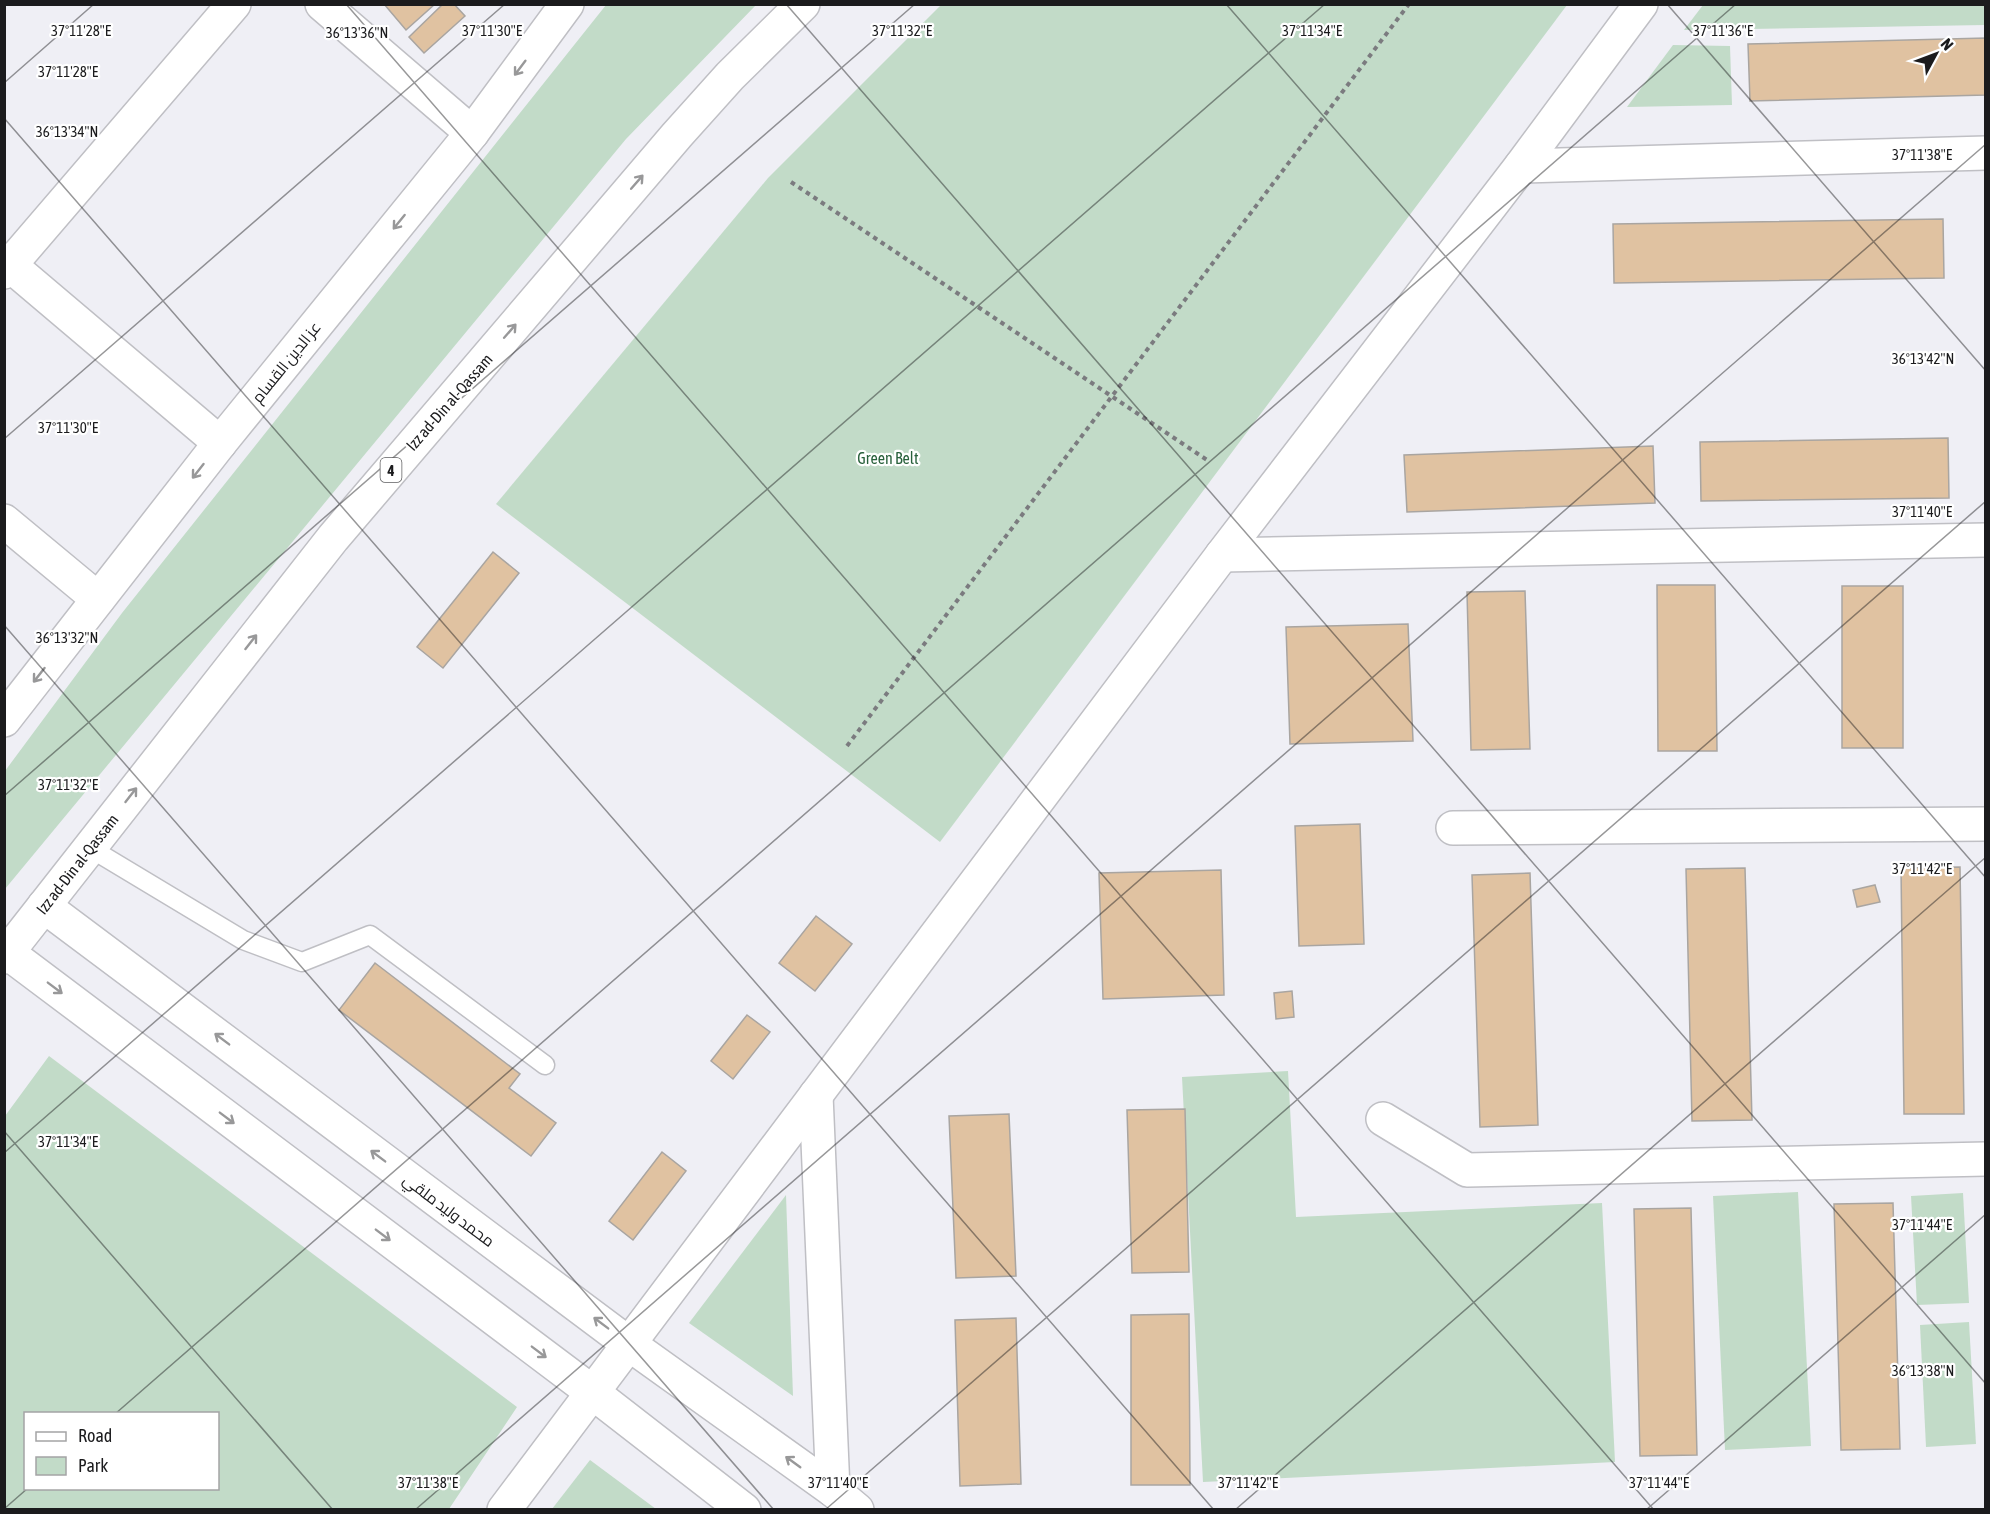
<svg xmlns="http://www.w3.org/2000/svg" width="1990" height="1514" viewBox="0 0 1990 1514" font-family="'Asap Condensed',Cairo,sans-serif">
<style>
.green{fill:#c2dbc8;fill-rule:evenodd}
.building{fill:#e0c2a1;stroke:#a9a5a1;stroke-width:1.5}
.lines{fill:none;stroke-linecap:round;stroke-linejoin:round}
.lane-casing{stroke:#bfbfc4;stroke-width:21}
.street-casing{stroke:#bfbfc4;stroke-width:36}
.secondary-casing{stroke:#bfbfc4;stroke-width:36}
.highway-casing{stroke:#bfbfc4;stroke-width:36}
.path{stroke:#7b7b7f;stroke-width:4;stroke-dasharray:4.5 4.5;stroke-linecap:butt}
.lane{stroke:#fff;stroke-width:18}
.street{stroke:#fff;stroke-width:33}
.secondary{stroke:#fff;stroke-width:33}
.highway{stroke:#fff;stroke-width:33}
.oneway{stroke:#989899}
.ticks{fill:none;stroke:#1b1b1d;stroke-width:1.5;stroke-opacity:0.45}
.labels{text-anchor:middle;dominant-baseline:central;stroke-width:4.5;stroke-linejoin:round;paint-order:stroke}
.shield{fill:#fff;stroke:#5f5f61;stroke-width:1.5}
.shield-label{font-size:15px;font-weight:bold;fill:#1b1b1d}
.street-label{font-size:16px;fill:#1b1b1d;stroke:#fff}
.park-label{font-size:16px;fill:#29613c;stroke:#fff}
.ticks-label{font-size:15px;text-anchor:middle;fill:#1b1b1d;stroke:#fff;stroke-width:4.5;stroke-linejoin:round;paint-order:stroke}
</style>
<rect width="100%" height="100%" fill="#efeff5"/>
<!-- green -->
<g class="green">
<path d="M606,5H756L626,139L5,889V771L122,613Z"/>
<path d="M941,5H1567L940,842L496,504L768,178Z"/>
<path d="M1703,5H1985V25L1684,30Z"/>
<path d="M1673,45L1730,46L1732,105L1627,107Z"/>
<path d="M49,1056L517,1407L449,1509H5V1116ZM26,1414H218V1488H26Z"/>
<path d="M1288,1071L1296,1217L1602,1203L1615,1462L1203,1482L1182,1077Z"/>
<path d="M1798,1192L1811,1446L1725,1450L1713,1196Z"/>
<path d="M1963,1193L1969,1303L1917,1305L1911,1196Z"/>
<path d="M786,1195L793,1396L689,1323Z"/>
<path d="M1969,1322L1976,1444L1926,1447L1920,1325Z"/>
<path d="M590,1460L656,1509H552Z"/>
</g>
<!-- building -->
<g class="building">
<path d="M384,4H435L406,30Z"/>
<path d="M443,4H454L465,16L424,53L409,37Z"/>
<path d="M1986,38V95L1750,101L1748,44Z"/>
<path d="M1943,219L1944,278L1614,283L1613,224Z"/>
<path d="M1948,438L1949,498L1701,501L1700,442Z"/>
<path d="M1653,446L1655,503L1407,512L1404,455Z"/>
<path d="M493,552L519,573L443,668L417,647Z"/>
<path d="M1657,585H1715L1717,751H1658Z"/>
<rect x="1842" y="586" width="61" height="162"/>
<path d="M1525,591L1530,749L1471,750L1467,592Z"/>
<path d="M1408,624L1413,741L1290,744L1286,627Z"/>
<path d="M1360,824L1364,944L1299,946L1295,826Z"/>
<path d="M1960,867L1964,1114H1904L1901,868Z"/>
<path d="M1745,868L1752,1120L1692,1121L1686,869Z"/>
<path d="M1221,870L1224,995L1103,999L1099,873Z"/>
<path d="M1530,873L1538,1125L1480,1127L1472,875Z"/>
<path d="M1875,885L1880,902L1857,907L1853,890Z"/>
<path d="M816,916L852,944L815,991L779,963Z"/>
<path d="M375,963L520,1074L509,1088L556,1123L531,1156L339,1010Z"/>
<path d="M1292,991L1294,1017L1276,1019L1274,993Z"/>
<path d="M747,1015L770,1032L733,1079L711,1061Z"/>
<path d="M1185,1109L1189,1272L1132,1273L1127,1110Z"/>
<path d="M1009,1114L1016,1276L956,1278L949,1116Z"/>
<path d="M662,1152L686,1171L633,1240L609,1221Z"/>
<path d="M1893,1203L1900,1449L1841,1450L1834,1204Z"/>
<path d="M1691,1208L1697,1455L1640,1456L1634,1209Z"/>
<path d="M1189,1314L1190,1485H1131V1315Z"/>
<path d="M1016,1318L1021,1484L960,1486L955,1320Z"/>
</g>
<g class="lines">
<!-- lane casing -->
<g class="lane-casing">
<path id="lane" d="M90,848L243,940L302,962L370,935L545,1065"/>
</g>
<!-- street casing -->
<g class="street-casing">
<g id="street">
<path d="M322,4L472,133"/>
<path d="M1521,166L1986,153"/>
<path d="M4,260L220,443"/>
<path d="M4,272L234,4"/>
<path d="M4,521L98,599"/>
<path d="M1222,555L1986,540"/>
<path d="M1453,828L1986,824"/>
<path d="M816,1095L833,1490"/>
<path d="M1383,1119L1467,1170L1986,1159"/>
<path d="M504,1510L1222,555L1521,166L1641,4"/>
</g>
</g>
<!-- secondary casing -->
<g class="secondary-casing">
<g id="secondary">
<path d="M44,906L629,1344L833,1490L857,1510"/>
<path d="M8,953L592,1392L744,1510"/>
</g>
</g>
<!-- highway casing -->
<g class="highway-casing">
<g id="highway">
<path d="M4,720L220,443L472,133L567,4"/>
<path d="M4,957L333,538L677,135L730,76L803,4"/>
</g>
</g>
<!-- path -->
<g class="path">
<path d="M791,182L1207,460"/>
<path d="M847,746L1409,4"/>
</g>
<!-- lane -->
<use href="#lane" class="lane"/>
<!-- street -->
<use href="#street" class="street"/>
<!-- secondary -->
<use href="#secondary" class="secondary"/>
<!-- highway -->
<use href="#highway" class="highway"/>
</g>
<!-- one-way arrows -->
<defs><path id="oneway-shaft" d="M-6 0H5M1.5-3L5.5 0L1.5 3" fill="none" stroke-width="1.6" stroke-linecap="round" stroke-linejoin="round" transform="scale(1.5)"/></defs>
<g class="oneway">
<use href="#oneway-shaft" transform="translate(520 68) rotate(127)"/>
<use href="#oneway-shaft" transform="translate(637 182) rotate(-49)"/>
<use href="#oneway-shaft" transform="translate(399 222) rotate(129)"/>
<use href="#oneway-shaft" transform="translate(510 331) rotate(-49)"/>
<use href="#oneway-shaft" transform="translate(198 471) rotate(128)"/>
<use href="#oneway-shaft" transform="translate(251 642) rotate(-52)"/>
<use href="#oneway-shaft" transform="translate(39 675) rotate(128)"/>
<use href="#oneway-shaft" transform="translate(131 795) rotate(-52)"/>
<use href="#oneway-shaft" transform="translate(55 988) rotate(37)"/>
<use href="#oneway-shaft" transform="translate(222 1039) rotate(-143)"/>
<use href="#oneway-shaft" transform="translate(227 1118) rotate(37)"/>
<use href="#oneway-shaft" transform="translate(378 1156) rotate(-143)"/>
<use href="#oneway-shaft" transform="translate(383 1235) rotate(37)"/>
<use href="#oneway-shaft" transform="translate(601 1323) rotate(-143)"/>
<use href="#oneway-shaft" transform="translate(539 1352) rotate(37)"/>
<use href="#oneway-shaft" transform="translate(793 1462) rotate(-144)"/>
</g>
<!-- ticks -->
<path class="ticks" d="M346,4L1654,1510M786,4L1986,1384M1226,4L1986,878M1667,4L1986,371M4,83L94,4M4,118L1214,1510M4,439L505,4M4,625L774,1510M4,796L915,4M4,1131L333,1510M4,1153L1325,4M115,1414L1736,4M4,1509L28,1488M415,1510L1986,144M825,1510L1986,501M1235,1510L1986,857M1646,1510L1986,1214"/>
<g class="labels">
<!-- shield labels -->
<rect class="shield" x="380.5" y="458" width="21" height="24" rx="4.5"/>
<g class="shield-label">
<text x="391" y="470">4</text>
</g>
<!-- street labels -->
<g class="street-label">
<text transform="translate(286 362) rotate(-51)">عز الدين القسام</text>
<text transform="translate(449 402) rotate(-49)">Izz ad-Din al-Qassam</text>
<text transform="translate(77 864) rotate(-52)">Izz ad-Din al-Qassam</text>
<text transform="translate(449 1210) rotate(37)">محمد وليد ملقي</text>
</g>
<!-- park labels -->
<g class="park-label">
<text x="888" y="458">Green Belt</text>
</g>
</g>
<g class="ticks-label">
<text x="81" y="36">37°11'28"E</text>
<text x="492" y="36">37°11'30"E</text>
<text x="902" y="36">37°11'32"E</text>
<text x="1312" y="36">37°11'34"E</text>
<text x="1723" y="36">37°11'36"E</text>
<text x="357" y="38">36°13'36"N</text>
<text x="68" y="77">37°11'28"E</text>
<text x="67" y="137">36°13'34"N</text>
<text x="1922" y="160">37°11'38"E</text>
<text x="1923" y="364">36°13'42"N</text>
<text x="68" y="433">37°11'30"E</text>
<text x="1922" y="517">37°11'40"E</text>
<text x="67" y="643">36°13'32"N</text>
<text x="68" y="790">37°11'32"E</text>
<text x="1922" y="874">37°11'42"E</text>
<text x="68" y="1147">37°11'34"E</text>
<text x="1922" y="1230">37°11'44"E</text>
<text x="1923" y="1376">36°13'38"N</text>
<text x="428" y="1488">37°11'38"E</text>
<text x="838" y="1488">37°11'40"E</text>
<text x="1248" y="1488">37°11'42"E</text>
<text x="1659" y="1488">37°11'44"E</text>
</g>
<!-- border -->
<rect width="1990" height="1514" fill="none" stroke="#1b1b1d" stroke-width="12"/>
<!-- legend -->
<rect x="24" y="1412" width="195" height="78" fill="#ffffff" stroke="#a4a4a5" stroke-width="1.5"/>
<rect x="36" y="1432" width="30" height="9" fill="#ffffff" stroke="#a4a4a5" stroke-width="1.5"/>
<text x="78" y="1442" font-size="18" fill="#1b1b1d">Road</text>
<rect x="36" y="1457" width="30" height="18" fill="#c2dbc8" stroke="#a4a4a5" stroke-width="1.5"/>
<text x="78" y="1472" font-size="18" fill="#1b1b1d">Park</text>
<!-- north arrow -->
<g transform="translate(1936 54) rotate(49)" stroke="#ffffff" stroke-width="4.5" paint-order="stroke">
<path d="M0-4.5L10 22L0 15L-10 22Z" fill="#1b1b1d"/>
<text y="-9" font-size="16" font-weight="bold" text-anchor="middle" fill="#1b1b1d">N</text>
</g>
</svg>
